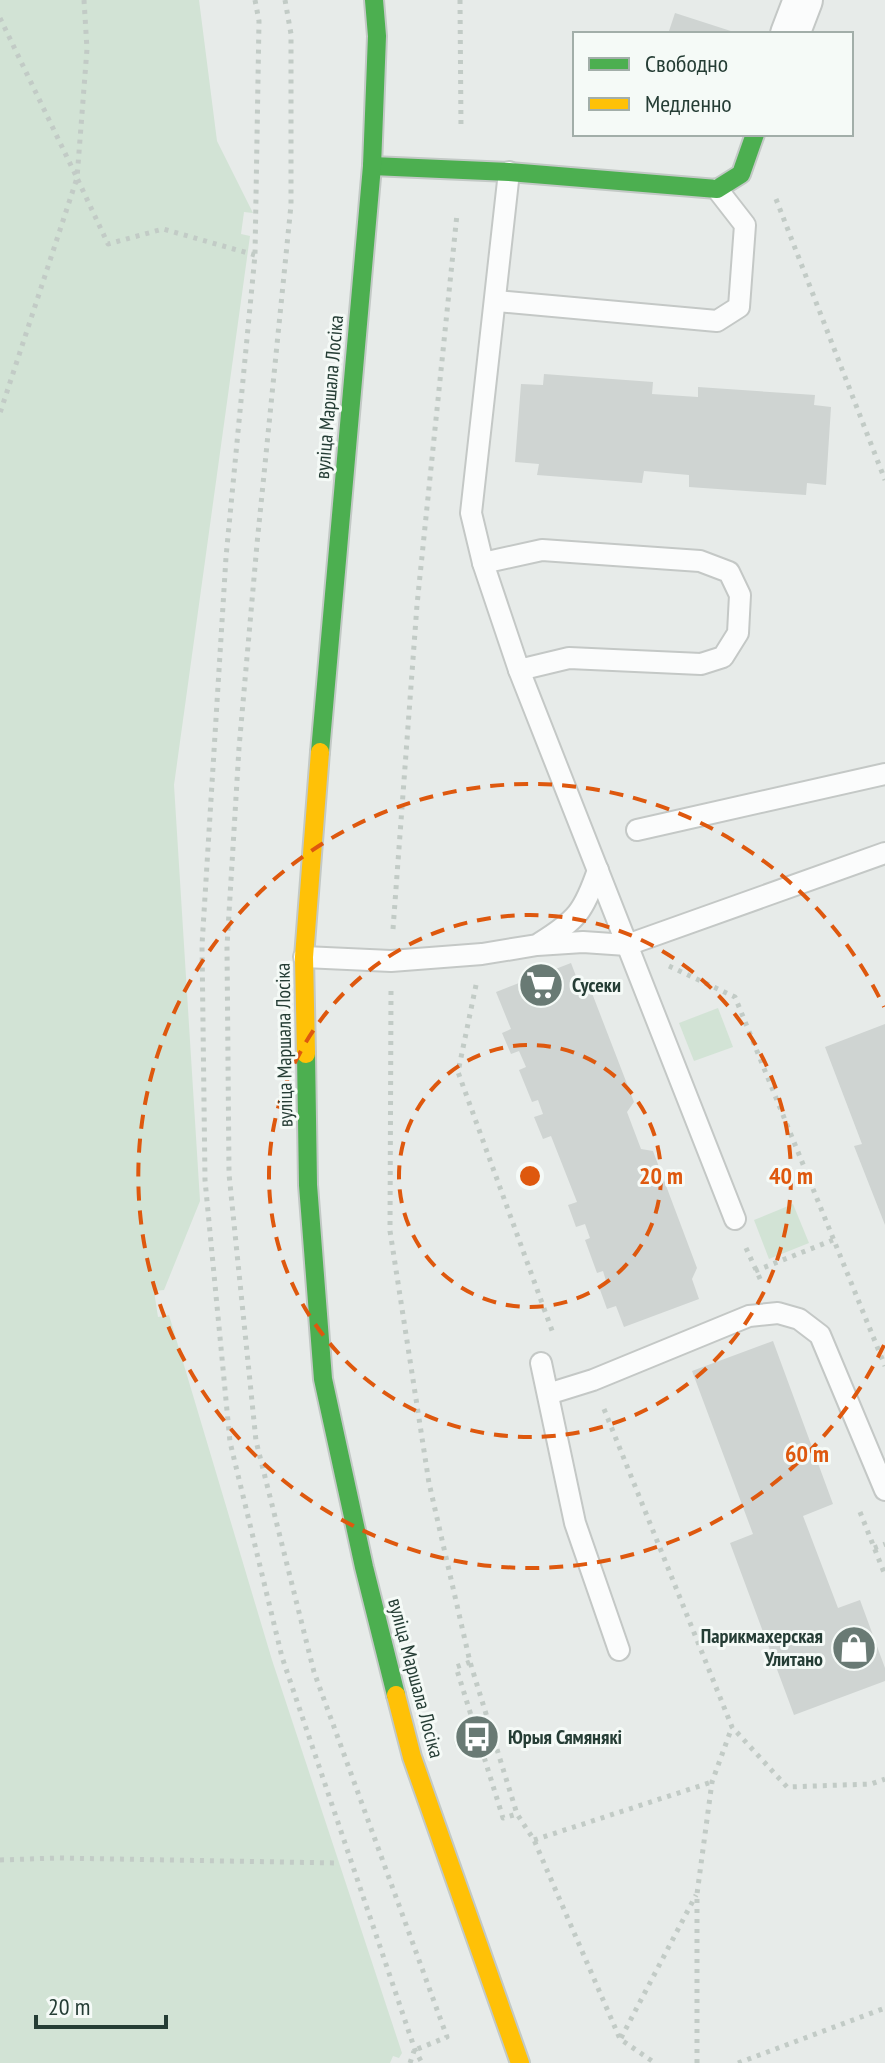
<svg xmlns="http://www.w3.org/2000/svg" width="885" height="2063" viewBox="0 0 885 2063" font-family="'PT Sans Narrow',sans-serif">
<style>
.green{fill:#d2e3d5}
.building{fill:#cfd4d2}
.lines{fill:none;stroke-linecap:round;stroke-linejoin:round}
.lane-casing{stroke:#c4c8c6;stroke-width:24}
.street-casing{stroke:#c4c8c6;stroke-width:42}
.fast-casing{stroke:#c3c9c6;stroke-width:22}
.slow-casing{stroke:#c3c9c6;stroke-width:22}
.path{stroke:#c2cbc6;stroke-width:5;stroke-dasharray:4 6;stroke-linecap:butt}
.lane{stroke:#fbfcfc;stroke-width:20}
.street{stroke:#fbfcfc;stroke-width:38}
.fast{stroke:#4caf50;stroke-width:18}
.slow{stroke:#ffc107;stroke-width:18}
.ring{fill:none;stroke:#de580e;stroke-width:4;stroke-dasharray:14 10}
.labels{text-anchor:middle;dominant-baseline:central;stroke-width:6;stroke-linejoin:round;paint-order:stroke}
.street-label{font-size:20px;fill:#253d35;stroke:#f5faf7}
.poi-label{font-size:20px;font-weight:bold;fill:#253d35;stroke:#f5faf7;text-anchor:start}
.centre{fill:#de580e;stroke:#f5faf7;stroke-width:4}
.ring-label{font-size:24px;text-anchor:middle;font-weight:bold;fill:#de580e;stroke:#f5faf7;stroke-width:6;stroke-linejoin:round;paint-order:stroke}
</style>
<rect width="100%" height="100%" fill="#e7ebe9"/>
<!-- green -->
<g class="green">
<path d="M0,0H199L217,141L253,213L244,212L241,234L250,236L174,785L200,1201L164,1290L154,1291L158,1317L169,1315L272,1660L402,2053L399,2058L393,2056L390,2063H0Z"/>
<path d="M718,1008L733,1047L694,1061L679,1023Z"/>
<path d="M793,1204L809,1243L769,1259L754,1220Z"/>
</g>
<!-- building -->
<g class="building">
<path d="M675,13L737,33V34H668Z"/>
<path d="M544,374L653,382L652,394L698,397V387L815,395L814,405L831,407L826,485L807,483L806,495L689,487V475L644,471L642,483L537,475L539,464L515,462L521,384L543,385Z"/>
<path d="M571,963L579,984L590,988L634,1102L627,1112L641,1149L653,1151L697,1268L692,1279L699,1299L624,1327L616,1306L607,1309L599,1287L607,1284L603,1271L597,1273L585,1240L590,1238L585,1224L576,1227L568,1205L577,1202L551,1136L543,1139L534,1117L543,1114L538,1100L532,1102L519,1070L526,1067L519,1051L511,1054L502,1033L511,1029L496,992Z"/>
<path d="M885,1024V1225L854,1146L862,1144L825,1047Z"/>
<path d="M773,1341L833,1504L803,1516L838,1608L860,1600L885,1668V1681L794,1715L730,1543L753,1534L692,1371Z"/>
</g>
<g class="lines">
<!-- lane casing -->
<g class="lane-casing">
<g id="lane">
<path d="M497,301L717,321L739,307L745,225L717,189"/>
<path d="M542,550L700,561L729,572L740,595L738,633L723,657L701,664L569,658L519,670L483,563Z"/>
<path d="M483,563L471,513L509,172"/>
<path d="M519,670L735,1219"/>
<path d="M637,830L885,774"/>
<path d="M540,943C577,920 584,911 598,870"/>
<path d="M304,957L391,961L482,954L537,945L583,942L627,945L885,853"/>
<path d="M541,1363L575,1523L619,1650"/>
<path d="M548,1394L593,1380L749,1316L778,1313L799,1319L820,1335L885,1490"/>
</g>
</g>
<!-- street casing -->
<g class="street-casing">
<path id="street" d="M790,34L803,0"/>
</g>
<!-- fast casing -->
<g class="fast-casing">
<g id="fast">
<path d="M372,166L509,172L717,189L741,174L755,134"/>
<path d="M320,752L372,166L377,36L374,0"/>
<path d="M306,1054L308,1185L323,1379L364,1567L396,1695"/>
</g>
</g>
<!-- slow casing -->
<g class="slow-casing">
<g id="slow">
<path d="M306,1054L304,957L320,752"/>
<path d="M396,1695L412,1757L520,2063"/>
</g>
</g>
<!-- path -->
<g class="path">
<path d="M84,0L87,49L77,178L108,244L163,229L255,255"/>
<path d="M255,0L259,21L255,255L226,557L202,945L205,1180L230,1442L282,1657L415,2050L422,2063"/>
<path d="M285,0L291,34V205L257,544L239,748L227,946L229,1174L256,1441L314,1672L447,2037L415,2050"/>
<path d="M460,0L461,129"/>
<path d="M0,18L77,178L0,413"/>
<path d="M776,199L885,480"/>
<path d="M393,929L417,605L457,214"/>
<path d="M669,966L735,997L885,1366"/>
<path d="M476,985L458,1072L554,1336"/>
<path d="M391,991L390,1231L429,1483L470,1662L517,1814L534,1840L620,2039L655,2063"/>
<path d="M746,1248L762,1283"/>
<path d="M755,1271L833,1240"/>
<path d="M604,1409L732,1727L787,1787L871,1784L885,1779"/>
<path d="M860,1512L885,1575"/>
<path d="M874,1548L885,1544"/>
<path d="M470,1662L456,1667L503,1818L517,1814"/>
<path d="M455,1744L477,1737"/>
<path d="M534,1840L712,1782"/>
<path d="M0,1860L58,1858L339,1863"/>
<path d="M621,2038L696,1895"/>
<path d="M410,2063L414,2051"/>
<path d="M697,2063V1894L712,1782L732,1727"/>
<path d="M738,2063L885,2008"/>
</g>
<!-- lane -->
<use href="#lane" class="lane"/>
<!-- street -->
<use href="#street" class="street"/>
<!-- fast -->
<use href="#fast" class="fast"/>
<!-- slow -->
<use href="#slow" class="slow"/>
</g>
<!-- distance rings -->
<g class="ring">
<circle cx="530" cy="1176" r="131"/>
<circle cx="530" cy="1176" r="261"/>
<path d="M884 1345A392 392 0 1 1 884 1007"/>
</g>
<!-- icons -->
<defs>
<g id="supermarket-disc" transform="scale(2.3)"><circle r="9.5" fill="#697a74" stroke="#f5faf7"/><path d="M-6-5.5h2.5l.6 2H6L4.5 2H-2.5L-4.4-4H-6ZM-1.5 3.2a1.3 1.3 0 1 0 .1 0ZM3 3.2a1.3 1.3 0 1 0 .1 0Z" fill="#fff"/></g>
<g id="shop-disc" transform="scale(2.3)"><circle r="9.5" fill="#697a74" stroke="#f5faf7"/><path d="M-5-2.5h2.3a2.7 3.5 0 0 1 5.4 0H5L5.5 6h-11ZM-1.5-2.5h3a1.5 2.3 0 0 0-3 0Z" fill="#fff"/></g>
<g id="bus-disc" transform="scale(2.3)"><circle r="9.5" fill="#697a74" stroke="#f5faf7"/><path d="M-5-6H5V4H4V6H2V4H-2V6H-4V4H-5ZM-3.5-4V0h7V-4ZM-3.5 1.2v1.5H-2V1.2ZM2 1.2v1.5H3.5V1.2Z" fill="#fff"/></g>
</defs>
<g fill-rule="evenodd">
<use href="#supermarket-disc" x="541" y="985"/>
<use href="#shop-disc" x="854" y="1648"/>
<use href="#bus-disc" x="477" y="1737"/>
</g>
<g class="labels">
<!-- street labels -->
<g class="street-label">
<text transform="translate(329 397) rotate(-85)">вуліца Маршала Лосіка</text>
<text transform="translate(284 1045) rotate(-91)">вуліца Маршала Лосіка</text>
<text transform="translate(416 1678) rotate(75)">вуліца Маршала Лосіка</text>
</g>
<!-- poi labels -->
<g class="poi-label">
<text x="572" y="985">Сусеки</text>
<text x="823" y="1636" text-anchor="end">Парикмахерская<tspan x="823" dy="23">Улитано</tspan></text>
<text x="508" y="1737">Юрыя Сямянякі</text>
</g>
</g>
<circle cx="530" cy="1176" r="12" class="centre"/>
<g class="ring-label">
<text x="661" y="1184">20 m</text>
<text x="791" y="1184">40 m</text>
<text x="807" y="1462">60 m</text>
</g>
<!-- legend -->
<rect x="573" y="32" width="280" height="104" fill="#f5faf7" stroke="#a2aea9" stroke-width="2"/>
<rect x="589" y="58" width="40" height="12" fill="#4caf50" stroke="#a2aea9" stroke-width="2"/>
<text x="645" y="72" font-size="24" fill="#253d35">Свободно</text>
<rect x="589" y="98" width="40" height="12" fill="#ffc107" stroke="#a2aea9" stroke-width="2"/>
<text x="645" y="112" font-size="24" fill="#253d35">Медленно</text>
<!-- scale -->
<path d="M36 2015v12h130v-12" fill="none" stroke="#253d35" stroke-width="4"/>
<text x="48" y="2015" font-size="24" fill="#253d35" stroke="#f5faf7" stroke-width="6" paint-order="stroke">20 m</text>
</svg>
